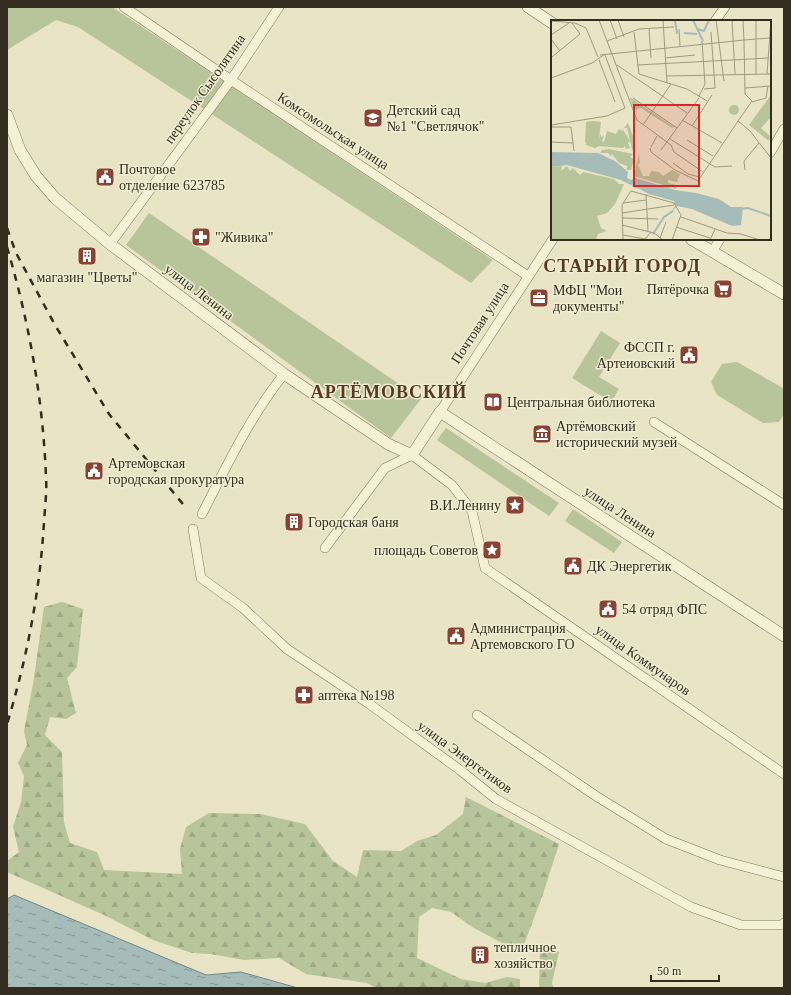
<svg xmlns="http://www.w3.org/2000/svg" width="791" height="995" viewBox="0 0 791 995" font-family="'Times New Roman',serif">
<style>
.forest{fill:url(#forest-firs)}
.green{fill:#b8c59a}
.water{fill:url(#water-ripples);stroke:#6e8987}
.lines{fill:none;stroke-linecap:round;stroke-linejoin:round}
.minor-casing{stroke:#81765d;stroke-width:10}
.tertiary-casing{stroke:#81765d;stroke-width:12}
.minor{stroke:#f4f1d7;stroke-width:9}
.tertiary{stroke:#f4f1d7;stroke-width:11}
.rail{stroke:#332c1f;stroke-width:2.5;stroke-dasharray:7 7;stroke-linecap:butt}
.labels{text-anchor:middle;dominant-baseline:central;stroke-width:3;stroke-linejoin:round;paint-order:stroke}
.street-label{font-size:14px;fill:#332c1f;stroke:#f0edd3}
.poi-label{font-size:14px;fill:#332c1f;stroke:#f0edd3;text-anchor:start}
.district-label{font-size:18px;font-weight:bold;letter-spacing:1px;fill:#5a3924;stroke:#f0edd3}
.inset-river{fill:none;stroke:#a6bcb9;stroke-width:2}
.inset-road{fill:none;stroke:#a09a83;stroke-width:1}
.view{fill:#d62828;fill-opacity:0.15;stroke:#d62828;stroke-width:2}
.inset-edge{fill:none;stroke:#332c1f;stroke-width:2}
</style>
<defs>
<pattern id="forest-firs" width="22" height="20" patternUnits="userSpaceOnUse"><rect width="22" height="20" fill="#b8c59a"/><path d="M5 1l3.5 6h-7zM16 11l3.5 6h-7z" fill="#9fa984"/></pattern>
<pattern id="water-ripples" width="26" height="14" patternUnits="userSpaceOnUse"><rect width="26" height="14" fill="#a6bcb9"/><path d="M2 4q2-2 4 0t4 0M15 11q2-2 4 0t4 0" fill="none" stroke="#889996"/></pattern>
</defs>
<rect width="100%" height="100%" fill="#e8e4c5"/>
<!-- forest -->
<g class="forest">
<path d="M62,602L83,609L77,667L67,678L76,713L66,719L50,717L45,735L62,752L64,822L70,843L97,852L104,870L182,874L180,849L186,827L209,813L260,814L305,824L333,861L357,877L363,850L401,851L417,841L436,835L463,814L466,797L559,844L542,897L523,947L502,943L474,928L451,912L432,908L419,917L417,958L461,979L485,983L507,977L520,979V988H376L367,983L306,974L279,958L244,960L210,954L192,953L153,940L104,915L7,872V861L19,852L13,827L21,802L24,776L18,763L27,745L24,731L33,684L44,607Z"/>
<path d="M540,944L559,952L552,983L553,988H539Z"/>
</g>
<!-- green -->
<g class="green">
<path d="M7,7H112L493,260L471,283L78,27L56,20L7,50Z"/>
<path d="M149,213L421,399L391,438L126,245Z"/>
<path d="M601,331L620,343L599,377L619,389L611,402L572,378Z"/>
<path d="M737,362L783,388L784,414L779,422L763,423L717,395L711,382L722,364Z"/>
<path d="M446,428L559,503L549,516L437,440Z"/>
<path d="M573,509L622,542L614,553L565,521Z"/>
</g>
<!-- water -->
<path class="water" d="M14,895L206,975L241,972L298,988H7V899Z"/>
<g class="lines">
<!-- minor casing -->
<g class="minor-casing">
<g id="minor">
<path d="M124,7L231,80L528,276"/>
<path d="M715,21L725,7"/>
<path d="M770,153L784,129"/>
<path d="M110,244L231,80L279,7"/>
<path d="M712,252L720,239"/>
<path d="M440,412L553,239"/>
<path d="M654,422L784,505"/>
<path d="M202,514C227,465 250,417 284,374"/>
<path d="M193,529L201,578L243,608L287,649L368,703L460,770L496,799L691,907L741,925H783L784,923"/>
<path d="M325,548L385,468L412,455L452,485L472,511L485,568L784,774"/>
<path d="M477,715L596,796L666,839L720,860L784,877"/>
</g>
</g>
<!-- tertiary casing -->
<g class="tertiary-casing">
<g id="tertiary">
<path d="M528,7L552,23"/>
<path d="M7,115L20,150L36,176L55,198L110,244L284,374L388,444L412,455L440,412L784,636"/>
<path d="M691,239L784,294"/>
</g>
</g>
<!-- minor -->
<use href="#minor" class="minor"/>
<!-- tertiary -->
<use href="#tertiary" class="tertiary"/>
<!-- rail -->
<g class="rail">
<path d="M7,228L16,253L55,325L109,414L187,509"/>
<path d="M7,247C29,322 43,399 46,477C47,491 45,507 44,522C40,591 27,658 7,724"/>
</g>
</g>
<!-- icons -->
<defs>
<g id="school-square" transform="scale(1)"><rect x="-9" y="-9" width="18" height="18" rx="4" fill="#884335" stroke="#f0edd3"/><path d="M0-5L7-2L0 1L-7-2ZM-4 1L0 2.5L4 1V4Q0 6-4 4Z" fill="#fff"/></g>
<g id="civic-square" transform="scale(1)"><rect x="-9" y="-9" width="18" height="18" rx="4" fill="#884335" stroke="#f0edd3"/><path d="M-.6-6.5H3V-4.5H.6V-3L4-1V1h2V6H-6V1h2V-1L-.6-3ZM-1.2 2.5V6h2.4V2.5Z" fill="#fff"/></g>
<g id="pharmacy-square" transform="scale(1)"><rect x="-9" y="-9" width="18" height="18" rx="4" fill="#884335" stroke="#f0edd3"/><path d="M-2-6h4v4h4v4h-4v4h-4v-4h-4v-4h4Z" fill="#fff"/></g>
<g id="building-square" transform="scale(1)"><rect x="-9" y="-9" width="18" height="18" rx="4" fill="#884335" stroke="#f0edd3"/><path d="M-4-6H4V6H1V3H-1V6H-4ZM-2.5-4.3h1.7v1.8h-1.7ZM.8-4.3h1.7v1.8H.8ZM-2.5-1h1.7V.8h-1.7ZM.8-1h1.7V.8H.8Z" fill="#fff"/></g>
<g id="supermarket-square" transform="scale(1)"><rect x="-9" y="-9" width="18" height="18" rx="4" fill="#884335" stroke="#f0edd3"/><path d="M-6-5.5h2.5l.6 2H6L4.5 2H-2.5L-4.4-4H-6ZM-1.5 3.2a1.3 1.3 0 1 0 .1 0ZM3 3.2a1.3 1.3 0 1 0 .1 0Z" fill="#fff"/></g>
<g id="office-square" transform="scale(1)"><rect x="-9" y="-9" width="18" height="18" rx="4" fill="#884335" stroke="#f0edd3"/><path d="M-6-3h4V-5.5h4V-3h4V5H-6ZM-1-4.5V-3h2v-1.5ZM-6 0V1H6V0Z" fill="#fff"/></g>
<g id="library-square" transform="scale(1)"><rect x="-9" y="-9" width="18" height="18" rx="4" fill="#884335" stroke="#f0edd3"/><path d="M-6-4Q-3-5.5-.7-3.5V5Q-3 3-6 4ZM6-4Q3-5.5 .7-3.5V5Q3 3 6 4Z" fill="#fff"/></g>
<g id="museum-square" transform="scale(1)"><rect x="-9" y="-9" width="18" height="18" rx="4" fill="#884335" stroke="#f0edd3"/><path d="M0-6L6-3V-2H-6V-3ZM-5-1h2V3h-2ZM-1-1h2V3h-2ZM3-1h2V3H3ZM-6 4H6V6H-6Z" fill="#fff"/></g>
<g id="sight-square" transform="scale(1)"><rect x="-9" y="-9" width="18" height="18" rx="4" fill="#884335" stroke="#f0edd3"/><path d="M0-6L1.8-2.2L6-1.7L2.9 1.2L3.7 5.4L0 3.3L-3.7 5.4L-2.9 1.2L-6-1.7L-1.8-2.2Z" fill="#fff"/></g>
</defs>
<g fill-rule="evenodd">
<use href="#school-square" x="373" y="118"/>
<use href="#civic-square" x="105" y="177"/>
<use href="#pharmacy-square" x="201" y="237"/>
<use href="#building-square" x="87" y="256"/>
<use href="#supermarket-square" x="723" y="289"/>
<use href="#office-square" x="539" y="298"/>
<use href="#civic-square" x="689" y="355"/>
<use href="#library-square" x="493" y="402"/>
<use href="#museum-square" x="542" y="434"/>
<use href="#civic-square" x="94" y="471"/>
<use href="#sight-square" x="515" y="505"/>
<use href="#building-square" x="294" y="522"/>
<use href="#sight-square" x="492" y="550"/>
<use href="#civic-square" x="573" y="566"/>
<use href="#civic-square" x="608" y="609"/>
<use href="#civic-square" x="456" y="636"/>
<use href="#pharmacy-square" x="304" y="695"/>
<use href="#building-square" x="480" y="955"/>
</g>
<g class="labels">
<!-- street labels -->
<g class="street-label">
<text transform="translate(205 89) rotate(-55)">переулок Сысолятина</text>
<text transform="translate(333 131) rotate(33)">Комсомольская улица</text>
<text transform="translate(199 292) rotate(37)">улица Ленина</text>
<text transform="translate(480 323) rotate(-57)">Почтовая улица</text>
<text transform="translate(620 512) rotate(33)">улица Ленина</text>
<text transform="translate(643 660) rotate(35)">улица Коммунаров</text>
<text transform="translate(465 757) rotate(36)">улица Энергетиков</text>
</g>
<!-- poi labels -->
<g class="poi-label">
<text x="387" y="110">Детский сад<tspan x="387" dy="16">№1 "Светлячок"</tspan></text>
<text x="119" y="169">Почтовое<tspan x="119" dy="16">отделение 623785</tspan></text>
<text x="215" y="237">"Живика"</text>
<text x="87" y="277" text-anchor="middle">магазин "Цветы"</text>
<text x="709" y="289" text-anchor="end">Пятёрочка</text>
<text x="553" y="290">МФЦ "Мои<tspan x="553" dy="16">документы"</tspan></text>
<text x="675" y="347" text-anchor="end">ФССП г.<tspan x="675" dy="16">Артеиовский</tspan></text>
<text x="507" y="402">Центральная библиотека</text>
<text x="556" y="426">Артёмовский<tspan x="556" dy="16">исторический музей</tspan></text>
<text x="108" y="463">Артемовская<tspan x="108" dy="16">городская прокуратура</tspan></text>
<text x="501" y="505" text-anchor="end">В.И.Ленину</text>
<text x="308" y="522">Городская баня</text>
<text x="478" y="550" text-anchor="end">площадь Советов</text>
<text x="587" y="566">ДК Энергетик</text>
<text x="622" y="609">54 отряд ФПС</text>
<text x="470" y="628">Администрация<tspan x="470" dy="16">Артемовского ГО</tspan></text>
<text x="318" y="695">аптека №198</text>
<text x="494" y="947">тепличное<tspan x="494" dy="16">хозяйство</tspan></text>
</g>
<!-- district labels -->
<g class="district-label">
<text x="622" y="266">СТАРЫЙ ГОРОД</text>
<text x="389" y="392">АРТЁМОВСКИЙ</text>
</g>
</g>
<!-- overview -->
<g transform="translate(551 20)">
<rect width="220" height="220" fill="#e8e4c5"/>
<path d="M178 90a5 5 0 1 1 10 0a5 5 0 1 1-10 0Z" fill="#b8c59a"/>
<path d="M77,103L83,119L82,132L79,121L77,123L79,128L75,129L74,126L72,128L47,126L44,128L33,124L47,125L49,114L51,117L53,115L51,121L53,122L56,111L65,114L68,109L72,111L71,108L79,121L76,108H73ZM58,129L82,134L79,137L83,139L80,150H76V146L68,143L61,134L60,136L57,133H49L51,130ZM88,134L89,143L87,145L92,156H98L100,151L108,152L112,156L121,150L129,154L126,162L117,160V163L126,165L125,169L83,156ZM11,146L10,151L16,146L19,151L22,148L29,155L32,152L63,159L68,164H73L64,184L56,193L46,196L50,208L56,211L47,214L45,220H0V147Z" fill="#b8c59a"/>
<path d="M220,75V97L210,108L219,116L218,121L198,105ZM79,78H80L123,107L121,108L90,88L83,90ZM41,101L50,102L47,127L37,126L34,122L35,102Z" fill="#b8c59a"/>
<path d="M0,132L47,133L64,141L77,152L76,158L80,160L84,158L124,170L145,173L168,179L180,187H192L190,205L181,206L141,189L126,186L120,192L124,186L123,181L98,174L70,160L16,145L0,147Z" fill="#a6bcb9"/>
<path class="inset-river" d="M124,0L126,14M142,0L152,21M146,9L153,11L158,0M133,13L146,14M189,189L197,188L220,196M102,214L113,197L122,191"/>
<path class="inset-road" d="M48,0L86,100L120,125L123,132L152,152M59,0L66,19M67,0L73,17M112,0L116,63M165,0L173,61M181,0L184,54M192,0L193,20L219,18M0,1L24,3L35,8L47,37M98,9L100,38M128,9L129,26M83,12L88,54L136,69L156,81M0,15L18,3M0,19L9,31M56,21L88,9L123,7M49,35L193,20L194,74L201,81L187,101L199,111L220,138M1,37L29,14L21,3M114,38L144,35M48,40L64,82M66,45L136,93M86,45L218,38M205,54V0M216,54L220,0M116,56L219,54M0,58L41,43L54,34M194,68L220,66M153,69L164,68L160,12M148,76L154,64L151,21M82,78L126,108M201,82L215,78L217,66M131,100L171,123M0,105L56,96L74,88L54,35M92,105L120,64M141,106L161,75M0,107H20L23,131M119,119L164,147L181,146M136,120L162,136M0,122L22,123M100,127L106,116M99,128L100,132L124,150L147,161L187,101M110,130L148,78M122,143L137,154L149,157M194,150L193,141L208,123M95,174L97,211M72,183L95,180M71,193L123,185M130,197L176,213L190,214L209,220M71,198L107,199M71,205L103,213L112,220M125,207L159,218M72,215L94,219L100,212M109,218L115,202M72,220L71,185L80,171L123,183L130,195L121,220M159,220L164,209"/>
<path class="view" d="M83,85H148V166H83Z"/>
<rect width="220" height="220" class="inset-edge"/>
</g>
<!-- border -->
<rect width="791" height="995" fill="none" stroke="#332c1f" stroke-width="16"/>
<!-- scale -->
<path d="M651 975v6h68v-6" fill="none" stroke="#332c1f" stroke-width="2"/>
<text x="657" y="975" font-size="12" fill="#332c1f" stroke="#f0edd3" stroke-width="3" paint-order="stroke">50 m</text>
</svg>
